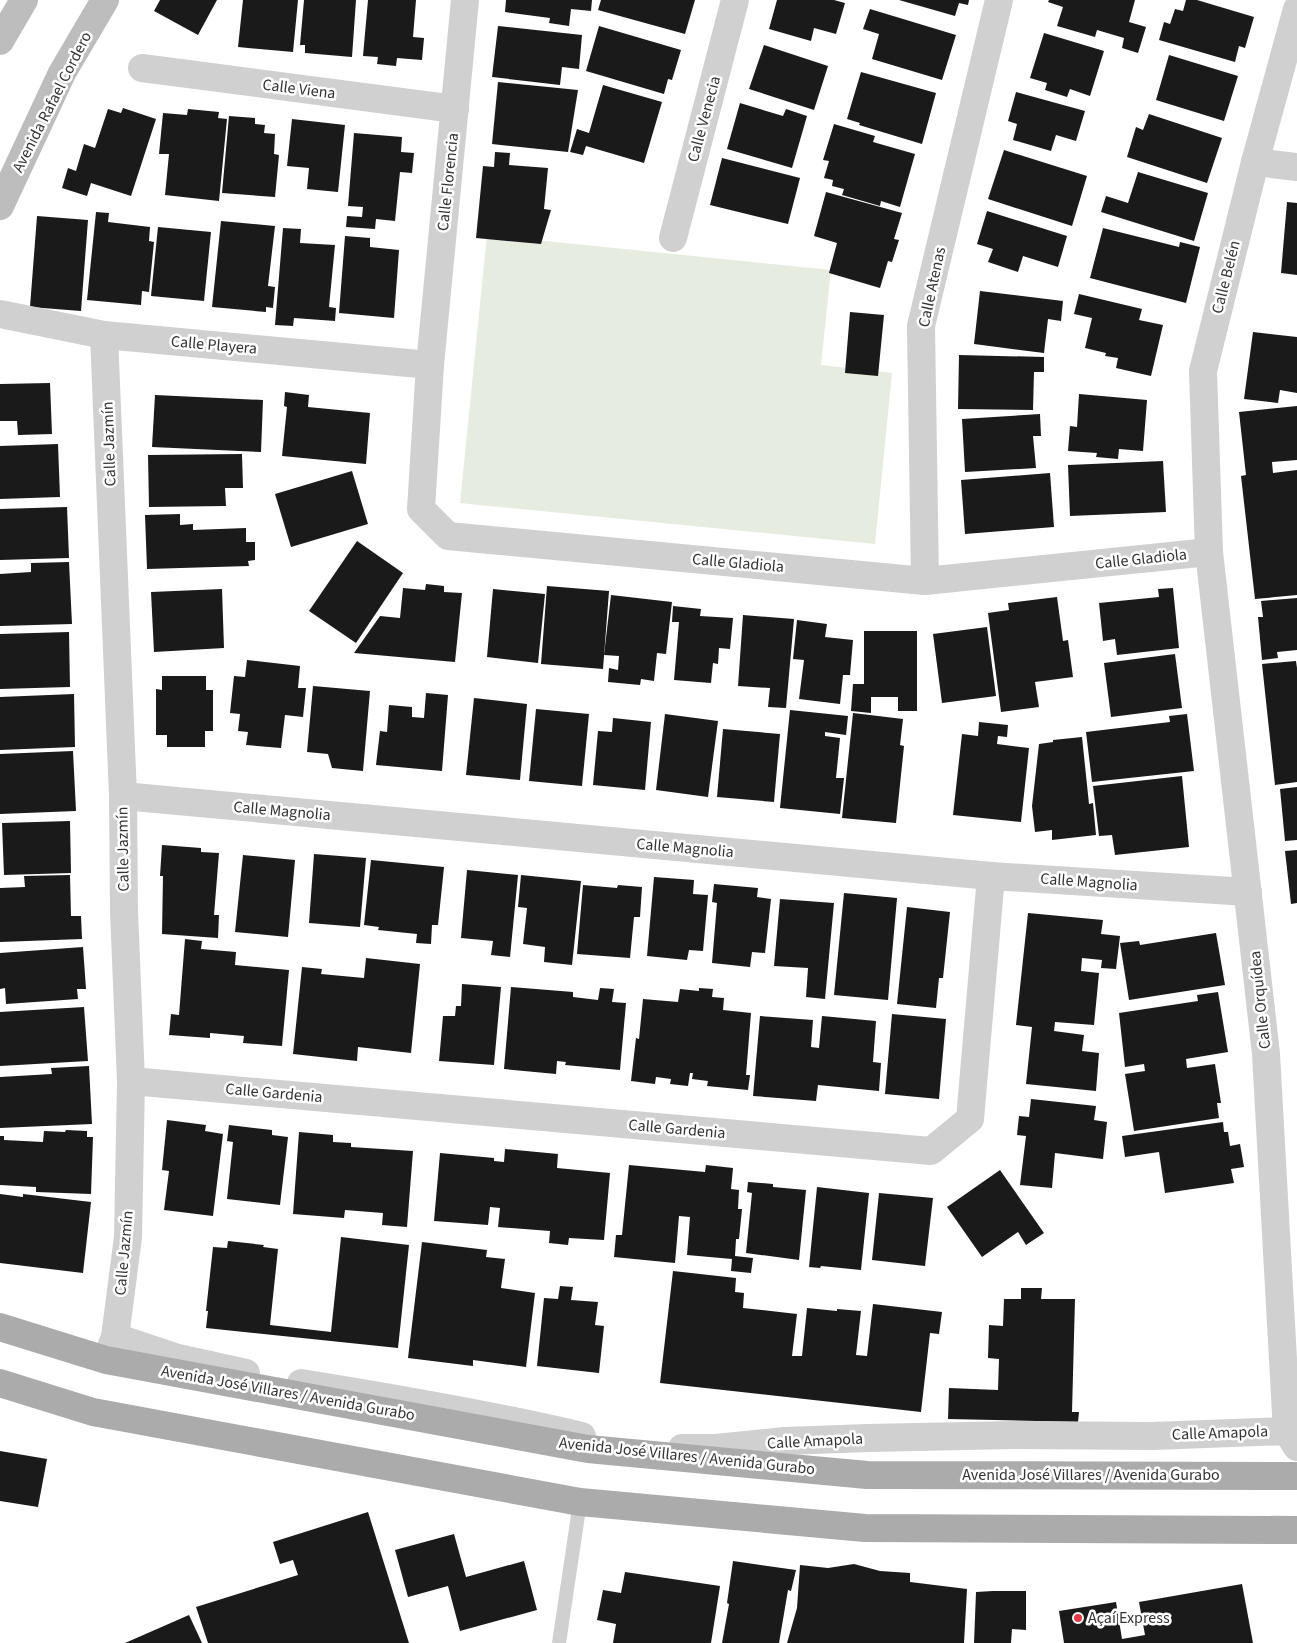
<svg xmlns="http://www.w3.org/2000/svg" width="1297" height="1643" viewBox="0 0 1297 1643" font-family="'Source Sans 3',sans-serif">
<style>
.green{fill:#e6ecdf}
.building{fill:#1a1a1a}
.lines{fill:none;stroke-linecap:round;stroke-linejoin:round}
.service{stroke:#d0d0d0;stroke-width:14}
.minor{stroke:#d0d0d0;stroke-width:28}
.secondary{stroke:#bdbdbd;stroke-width:28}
.primary{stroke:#ababab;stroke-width:28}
.poi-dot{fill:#e63946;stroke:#fff;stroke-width:2}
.labels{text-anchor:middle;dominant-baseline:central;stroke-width:5;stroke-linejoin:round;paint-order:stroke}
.street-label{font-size:16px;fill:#333;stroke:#fff}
.poi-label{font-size:16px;fill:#333;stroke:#fff;text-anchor:start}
</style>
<rect width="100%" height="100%" fill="#fff"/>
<!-- green -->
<path class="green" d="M487,235L831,270L821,365L892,373L875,544L460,503Z"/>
<!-- building -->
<g class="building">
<path d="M160,0H217L198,35L154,11Z"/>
<path d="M243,0H298L293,52L238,47Z"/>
<path d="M304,0H356L352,57L305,53V45H300Z"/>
<path d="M368,0H416L413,37L424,38L422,60L397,58L396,66L377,64L378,57L363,56Z"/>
<path d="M506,0H592L591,11L571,9L569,26L549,23L550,18L505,12Z"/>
<path d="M601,0H695L685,34L598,10Z"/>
<path d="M777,0H834L845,3L836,34L814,28L811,41L769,29Z"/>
<path d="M899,0H969L968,5L959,3L955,16Z"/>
<path d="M1049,0H1135L1129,22L1146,27L1138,53L1122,48L1124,38L1097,30L1095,37L1057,26L1063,7L1048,2Z"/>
<path d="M1186,0H1197L1254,17L1245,48L1239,46L1235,62L1159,40L1164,22L1170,24L1175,9L1183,11Z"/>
<path d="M870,9L956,35L942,80L872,59L879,34L863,29Z"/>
<path d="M498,26L582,35L579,69L562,67L560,85L492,77Z"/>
<path d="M599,26L681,50L672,80L668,79L664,94L586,71Z"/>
<path d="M1044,33L1104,51L1090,96L1070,89L1067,97L1045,90L1047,83L1030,78Z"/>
<path d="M764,45L828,66L814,110L749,89Z"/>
<path d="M1169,55L1238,76L1224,121L1156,100Z"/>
<path d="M861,72L936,93L922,144L859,125L860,123L847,119Z"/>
<path d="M498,82L578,90L568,152L492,144Z"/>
<path d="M603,85L662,102L644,163L586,146L583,155L570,152L577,129L589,133Z"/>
<path d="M1016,92L1085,111L1076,141L1056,135L1051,151L1013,140L1017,124L1008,121Z"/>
<path d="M740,103L783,116L786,109L807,116L792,168L727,149Z"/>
<path d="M123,108L156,119L131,196L91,183L87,196L62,188L68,168L76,171L84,144L95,148L108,109L121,113Z"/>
<path d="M188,109L219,112L218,118L227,119L219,201L165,195L169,154H159L163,113L187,115Z"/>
<path d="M1149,114L1222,138L1207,183L1127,157L1136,127L1143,130Z"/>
<path d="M229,116L255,118V124L265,125L264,133L275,134L274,154L279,155L275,197L222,193Z"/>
<path d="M292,119L345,125L338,192L307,189L309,168L287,166Z"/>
<path d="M834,124L875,136L873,142L915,154L900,207L881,201L880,206L842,195L844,189L832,186L833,180L824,178L829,161L823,160Z"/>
<path d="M354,133L402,137L401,152L414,153L412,173L400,172L395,221L376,219L375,229L346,227L347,216L362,217L363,207L348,206Z"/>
<path d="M1004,150L1087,176L1072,226L988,199Z"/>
<path d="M495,152L510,153L509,165L548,168L544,209L551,210L541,244L476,238L483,166L494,167Z"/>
<path d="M722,158L800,178L788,224L710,205Z"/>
<path d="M1138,172L1208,193L1194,241L1101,212L1106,196L1128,203Z"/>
<path d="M826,192L902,213L894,239L899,240L892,262L888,261L880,288L829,273L837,243L814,236Z"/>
<path d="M1287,202L1297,203V275L1281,273Z"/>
<path d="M987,211L1067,236L1058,267L1023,256L1018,272L988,262L993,249L977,244Z"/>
<path d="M96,212L109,213L108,222L150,227L149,241L154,242L149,292L142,291L141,305L87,300Z"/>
<path d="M37,216L88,220L81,311L30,307Z"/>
<path d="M221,221L275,226L268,286L275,287L273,308L266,307V312L212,307Z"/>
<path d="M158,227L211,232L204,301L151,296Z"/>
<path d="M283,228L301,229L300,243L335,245L329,307L336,308L335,321L294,318L293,326L275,325Z"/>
<path d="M1103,228L1179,247L1180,242L1200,247L1186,303L1090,278Z"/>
<path d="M345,236L370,238V247L399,250L394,318L339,313Z"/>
<path d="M980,291L1063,301L1061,321L1048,319L1044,353L974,344Z"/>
<path d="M1079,294L1142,309L1139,320L1163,325L1151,376L1116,368L1118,358L1105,356L1106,353L1085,348L1092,318L1074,314Z"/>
<path d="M850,312L884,315L878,376L845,373Z"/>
<path d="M1253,332L1297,337V393L1280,390L1278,403L1244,399Z"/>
<path d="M959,355L1044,357V372H1034L1033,410L958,409Z"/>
<path d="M50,383L52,434L18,435L17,421H0V384Z"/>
<path d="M285,392L309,395L308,407L370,413L366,464L282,456L287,407L284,406Z"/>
<path d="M1079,394L1147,400L1143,451L1119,449L1118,459L1096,457L1097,453L1068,451L1070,426L1077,427Z"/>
<path d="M155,395L263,400L261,452L152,447Z"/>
<path d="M1297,406V460L1272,462L1273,473L1297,470V595L1255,599L1241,476L1246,475L1239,412Z"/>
<path d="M1040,414L1041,436H1033L1036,468L965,472L962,419Z"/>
<path d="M58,444L60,497L0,499V446Z"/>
<path d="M242,454L243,488H225L226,506L149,507L148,455Z"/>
<path d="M1163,461L1166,512L1070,516L1068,465Z"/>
<path d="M352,471L368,524L291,547L275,494Z"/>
<path d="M1050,473L1054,527L965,534L961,480Z"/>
<path d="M67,507L69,558L0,560V509Z"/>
<path d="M180,514V525L193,524V530L246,528V542H255V560L248,561L249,566L147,569L145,515Z"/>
<path d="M357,541L403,573L356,643L309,611Z"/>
<path d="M69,562L72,624L0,626V574L31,572V563Z"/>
<path d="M426,584L444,586V592L462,593L455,662L354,653L380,616L400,618L403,588L425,590Z"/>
<path d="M547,586L609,591L603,669L541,664Z"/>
<path d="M1173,588L1179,648L1117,655L1115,639L1103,641L1099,603L1159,597L1158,589Z"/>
<path d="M222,589L224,648L154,652L151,592Z"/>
<path d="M493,589L545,594L538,663L487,657Z"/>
<path d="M611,595L672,602L666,654L657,653L654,681L641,679L640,685L608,682L609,668L618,670L619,656L604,655Z"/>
<path d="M1057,597L1063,641L1068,640L1073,677L1035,682L1039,707L1001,712L988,613L1009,610L1008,603Z"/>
<path d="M1297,598V650L1277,652L1278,658L1262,660L1258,617H1263L1261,601Z"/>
<path d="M673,606L701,609L700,616L733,618L730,649L719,648L718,664L713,663L711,683L674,680L679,622H672Z"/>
<path d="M743,615L794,619L786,708L768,707L770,688L738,686Z"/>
<path d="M797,620L827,624L825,637L853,640L850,675H843L840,704L799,699L804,660L793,659Z"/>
<path d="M987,627L996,696L942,703L933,634Z"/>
<path d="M864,631H917V711H898V697H871V713L851,711L853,684H864Z"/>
<path d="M69,632L70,687L0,689V634Z"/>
<path d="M1175,654L1182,708L1111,717L1104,663Z"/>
<path d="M247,660L300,666L298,688H306L303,717L285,715L281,748L246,745L248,732L238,731L240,714L230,713L234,676L245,677Z"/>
<path d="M1296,661L1297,668V782L1275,785L1262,664Z"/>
<path d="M162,676H206V690H213V731H205V747H167V735H156V689L162,690Z"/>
<path d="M313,686L370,691L363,771L332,768L328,754L307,752Z"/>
<path d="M426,693L448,695L442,771L376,765L380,731L387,732L389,705L412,707V717L424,718Z"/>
<path d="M74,694L75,747L0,750V697Z"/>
<path d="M474,698L527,704L520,780L466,775Z"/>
<path d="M536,709L589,714L582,786L529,781Z"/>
<path d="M790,710L848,716L846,735L825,732V736L840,738L836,778H844L840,814L780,808Z"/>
<path d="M853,713L903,719L900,745L904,746L896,823L842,818Z"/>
<path d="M665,714L718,721L708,797L656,790Z"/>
<path d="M1187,714L1194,771L1092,782L1086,732L1170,722L1169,716Z"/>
<path d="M613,718L651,722L645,790L593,785L598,731L612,732Z"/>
<path d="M979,722L1008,725L1007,737L998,736L997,744L1029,748L1021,822L953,815L962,734L978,736Z"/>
<path d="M723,729L780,734L774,802L717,797Z"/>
<path d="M1082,737L1089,804L1093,803L1096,835L1052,840V830L1035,832L1032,806L1039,744L1053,742V740Z"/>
<path d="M73,751L76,811L0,814V754Z"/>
<path d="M1182,776L1189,847L1115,855L1112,835L1099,836L1093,786Z"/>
<path d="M1297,787V840L1285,841L1280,789Z"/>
<path d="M70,821L71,873L4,875L2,823Z"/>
<path d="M162,845L201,848V852L219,853L214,915H219L218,938L162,934L163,876H160Z"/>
<path d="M1297,850V903L1291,904L1285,851Z"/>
<path d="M314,854L366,858L360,927L309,923Z"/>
<path d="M243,855L295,860L288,937L235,932Z"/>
<path d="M371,860L444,867L438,925H432L431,944L416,943L417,934L378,930L379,927L364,925Z"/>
<path d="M467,870L518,875L510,957L491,955L493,941L461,938Z"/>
<path d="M70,875L71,916H81L82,939L0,942V888L25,887L24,876Z"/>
<path d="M521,875L581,881L572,965L544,962L545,947L523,944L527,908L518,907Z"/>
<path d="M654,877L694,880L693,894L708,895L703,951L689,950L687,960L647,956Z"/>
<path d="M714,884L758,888L757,897L771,899L765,953L752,952L750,967L712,963L717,903L712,902Z"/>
<path d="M583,885L617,888L618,885L642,887L640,917H634L630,958L577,954Z"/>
<path d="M844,893L897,898L888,1000L834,995Z"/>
<path d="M780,899L834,903L825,999L806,997L808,968L774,966Z"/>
<path d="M907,907L950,912L943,978H939L936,1008L897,1004Z"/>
<path d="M1028,913L1103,920L1101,934L1120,936L1116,969L1101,968L1102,960L1082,958L1081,971L1099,973L1094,1025L1055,1022L1054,1031L1084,1035L1082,1051L1099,1053L1096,1091L1026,1084L1032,1027L1016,1025Z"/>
<path d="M1216,933L1225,985L1129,1000L1120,943L1139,941L1140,945Z"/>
<path d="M185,939L202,941L201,949L236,952L235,965L289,970L282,1046L243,1043L244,1036L210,1033V1038L169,1035L171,1014L179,1015Z"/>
<path d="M83,947L86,989H77L78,999L6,1004L5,988L0,989V953Z"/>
<path d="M366,958L420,964L411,1053L358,1047L357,1061L293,1054L302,967L322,969L321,974L364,978Z"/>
<path d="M462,984L501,987L494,1065L439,1061L443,1016H455L456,1006H461Z"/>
<path d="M511,987L573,992V997L598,1000L600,988L614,989L612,1002L626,1003L620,1070L565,1065L566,1062L557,1061L556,1074L504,1069Z"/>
<path d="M699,988L713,989L712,997L724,998L723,1010L751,1013L746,1075H750L748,1090L707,1086L708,1081L692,1079L693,1073H690L688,1086L670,1084L671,1079L656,1077L655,1084L631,1081L636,1038L639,1039L643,999L678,1002L680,989L699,991Z"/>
<path d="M1218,992L1228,1052L1186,1059L1187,1068L1215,1064L1221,1103H1217L1219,1118L1134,1131L1125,1074L1145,1071L1144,1064L1125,1067L1119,1013L1198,1001L1197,995Z"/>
<path d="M84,1007L88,1061L0,1066V1012Z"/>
<path d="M892,1014L946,1019L939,1099L885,1094Z"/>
<path d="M760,1016L813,1020L811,1047L819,1048L822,1016L876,1021L873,1062L881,1063L879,1091L818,1085L816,1101L753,1096Z"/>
<path d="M89,1066L92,1124L0,1128V1077L52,1074L51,1068Z"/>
<path d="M1031,1099L1096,1106L1094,1120L1107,1122L1103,1159L1055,1153L1052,1188L1020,1185L1026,1136L1017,1135L1019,1116L1029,1117Z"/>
<path d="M167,1120L206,1125L205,1131L223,1134L213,1216L164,1210L169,1171L162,1170Z"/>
<path d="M1223,1122L1224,1132H1228L1230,1146L1240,1144L1244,1167L1231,1169L1234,1183L1165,1193L1159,1152L1125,1157L1122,1136Z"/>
<path d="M229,1125L272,1130V1135L288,1137L280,1205L227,1199L233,1142L227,1141Z"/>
<path d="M66,1130L87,1131V1137H93L91,1194L36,1192V1187L0,1185V1136H4V1140L43,1142L44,1131L65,1132Z"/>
<path d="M299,1132L333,1135V1142L351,1143V1147L413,1151L407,1227L382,1225L383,1213L345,1210L344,1218L293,1214Z"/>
<path d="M505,1149L558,1154L557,1168L610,1173L604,1240L569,1238L568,1245L549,1243L550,1231L498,1227L500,1208L490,1207L488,1225L434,1221L440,1153L494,1158V1161L504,1162Z"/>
<path d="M629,1165L705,1172L706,1165L733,1168L731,1189L739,1190L738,1209H742L739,1239H736L735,1256L753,1258L751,1273L731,1271L732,1259L687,1255L690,1217L679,1216L675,1263L614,1257L616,1235H622Z"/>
<path d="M1000,1170L1044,1233L1026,1245L1018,1232L982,1257L947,1207Z"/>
<path d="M748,1182L773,1184V1187L806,1190L799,1260L746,1253L752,1193L747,1192Z"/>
<path d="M817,1187L869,1193L861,1270L821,1266L820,1268L809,1267Z"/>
<path d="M879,1193L933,1198L925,1266L872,1260Z"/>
<path d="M0,1194L23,1197V1194L91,1202L83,1273L0,1263Z"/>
<path d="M341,1237L409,1245L398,1348L206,1328L208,1311H206L213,1247L227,1248L228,1241L264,1245L263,1247L278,1249L270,1325L331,1332Z"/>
<path d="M422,1242L487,1250L486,1257L505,1259L501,1288L535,1293L526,1367L473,1360V1366L408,1358Z"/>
<path d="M673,1271L736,1278L735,1292L744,1293L743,1308L797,1314L792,1356H802L807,1308L837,1311V1309L861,1311L856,1355L867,1356L873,1304L942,1312L939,1334L930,1333L921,1412L660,1383Z"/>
<path d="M560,1286L573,1287L571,1300L598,1302L595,1325L604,1326L599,1373L537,1366L544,1298L558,1299Z"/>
<path d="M1021,1288H1042L1041,1299H1075L1072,1412H1079L1078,1422L948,1419L949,1388L998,1390L999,1359L988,1358L989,1325L1003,1326L1004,1299H1021Z"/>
<path d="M0,1451L47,1459L38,1507L0,1501Z"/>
<path d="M368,1512L409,1643H208L196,1607L298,1575L293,1560L280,1564L273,1542Z"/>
<path d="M454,1534L466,1577L524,1561L537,1610L460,1631L448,1586L408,1597L395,1550Z"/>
<path d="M733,1561L796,1570L791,1591L788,1590L779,1643H722L729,1604L727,1603Z"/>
<path d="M854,1564L880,1571L910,1573V1582L967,1589L964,1643H787L797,1608L800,1565L828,1568Z"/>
<path d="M625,1572L720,1586L711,1643H613L616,1624L597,1620L603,1590L621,1593Z"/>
<path d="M1242,1584L1253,1643H1064L1059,1611L1116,1602L1122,1639L1145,1635L1139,1602Z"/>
<path d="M993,1591H1026V1630L1012,1629L1011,1643H974L976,1592Z"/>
<path d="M189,1615L202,1643H125Z"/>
</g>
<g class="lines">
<!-- service -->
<path class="service" d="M559,1643L580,1502"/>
<!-- minor -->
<g class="minor">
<path d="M465,0L430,365L421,509L448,536L925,581L1209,552"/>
<path d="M1297,9L1255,162L1203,371L1209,552L1266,1054L1287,1431L1297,1447"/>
<path d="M142,68L455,109"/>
<path d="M1255,162L1297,167"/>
<path d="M673,238L735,0"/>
<path d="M0,314L104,335L430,365"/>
<path d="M104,335L123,796L124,911L131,1081L128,1237L115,1337L108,1354"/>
<path d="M925,581L921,326L999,0"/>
<path d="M123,796L991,876L1248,892"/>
<path d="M131,1081L931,1151L970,1119L991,876"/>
<path d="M115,1337L178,1358L246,1373"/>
<path d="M301,1383C395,1398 489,1414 582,1436"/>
<path d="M682,1448H716L785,1441L868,1438L1014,1435L1153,1436L1287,1431"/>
</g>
<!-- secondary -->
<g class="secondary">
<path d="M0,41L24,0"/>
<path d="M0,206L62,73L105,0"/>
</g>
<!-- primary -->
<g class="primary">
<path d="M0,1327L106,1360L588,1449L867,1475L1297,1476"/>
<path d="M0,1383L93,1412L580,1502L865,1528L1297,1530"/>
</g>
</g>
<!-- markers -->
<circle class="poi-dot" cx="1078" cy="1618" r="5"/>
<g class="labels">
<!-- street labels -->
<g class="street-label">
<text transform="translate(299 89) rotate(7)">Calle Viena</text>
<text transform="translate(52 102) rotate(-63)">Avenida Rafael Cordero</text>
<text transform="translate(704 119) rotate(-75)">Calle Venecia</text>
<text transform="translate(448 182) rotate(-84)">Calle Florencia</text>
<text transform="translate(1226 277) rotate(-76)">Calle Belén</text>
<text transform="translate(932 287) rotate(-78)">Calle Atenas</text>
<text transform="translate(214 345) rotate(5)">Calle Playera</text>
<text transform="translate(109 444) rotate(-92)">Calle Jazmín</text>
<text transform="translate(1141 559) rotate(-6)">Calle Gladiola</text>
<text transform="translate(738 563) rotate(5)">Calle Gladiola</text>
<text transform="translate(282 811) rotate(5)">Calle Magnolia</text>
<text transform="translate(685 848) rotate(5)">Calle Magnolia</text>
<text transform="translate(123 849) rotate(-91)">Calle Jazmín</text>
<text transform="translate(1089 882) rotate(4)">Calle Magnolia</text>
<text transform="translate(1260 1000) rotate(-96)">Calle Orquídea</text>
<text transform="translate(274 1093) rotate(5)">Calle Gardenia</text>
<text transform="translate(677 1129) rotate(5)">Calle Gardenia</text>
<text transform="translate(124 1253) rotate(-85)">Calle Jazmín</text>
<text transform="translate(288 1393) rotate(10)">Avenida José Villares / Avenida Gurabo</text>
<text transform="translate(1220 1433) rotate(-2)">Calle Amapola</text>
<text transform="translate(815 1441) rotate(-3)">Calle Amapola</text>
<text transform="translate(687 1456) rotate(6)">Avenida José Villares / Avenida Gurabo</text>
<text x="1091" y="1475">Avenida José Villares / Avenida Gurabo</text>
</g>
<!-- poi labels -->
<g class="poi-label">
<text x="1088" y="1618">Açaí Express</text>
</g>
</g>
</svg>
